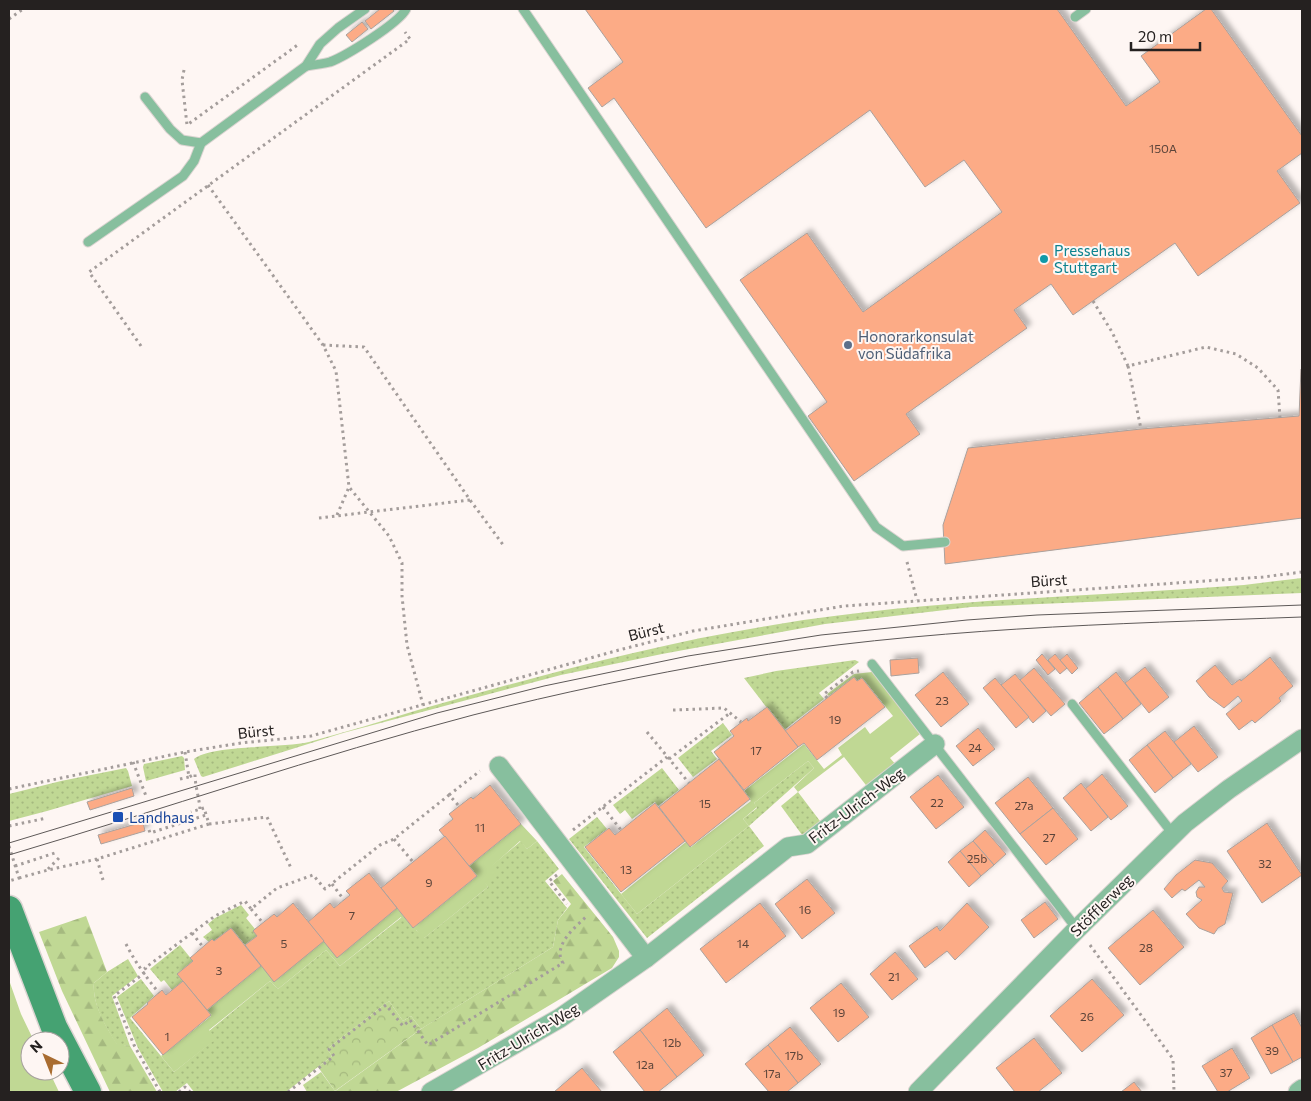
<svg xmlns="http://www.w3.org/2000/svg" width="1311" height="1101" viewBox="0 0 1311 1101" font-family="Commissioner,sans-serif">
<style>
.grass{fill:url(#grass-dots)}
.forest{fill:url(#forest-firs)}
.park{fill:url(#park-crowns)}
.garden{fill:#c0d894}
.building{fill:#fcab86;stroke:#aaa19d;filter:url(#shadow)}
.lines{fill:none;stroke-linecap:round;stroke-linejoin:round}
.lane-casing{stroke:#dbd4d1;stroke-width:11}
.street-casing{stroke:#dbd4d1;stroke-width:21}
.secondary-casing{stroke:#dbd4d1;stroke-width:29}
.path{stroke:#a49d9b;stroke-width:3;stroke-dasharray:2.5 4;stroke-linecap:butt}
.lane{stroke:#87bf9e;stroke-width:9}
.street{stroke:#87bf9e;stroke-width:19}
.secondary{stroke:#45a272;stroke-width:26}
.tram{stroke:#5e5958;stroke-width:1}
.culture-dot{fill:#0f9aa8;stroke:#fef6f3;stroke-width:2}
.service-dot{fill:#5c6f8a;stroke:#fef6f3;stroke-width:2}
.transit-dot{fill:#1a4fb4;stroke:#fef6f3;stroke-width:2}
.labels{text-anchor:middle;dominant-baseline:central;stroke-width:4;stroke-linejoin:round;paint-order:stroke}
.number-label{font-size:12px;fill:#5b443a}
.culture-label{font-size:15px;fill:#0d838f;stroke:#fef6f3;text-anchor:start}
.service-label{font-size:15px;fill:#4e5e75;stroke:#fef6f3;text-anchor:start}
.street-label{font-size:15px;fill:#252120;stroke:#fef6f3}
.transit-label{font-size:15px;fill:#164399;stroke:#fef6f3;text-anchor:start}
</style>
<defs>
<pattern id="grass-dots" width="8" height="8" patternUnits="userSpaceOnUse" patternTransform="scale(1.25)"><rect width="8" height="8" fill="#c0d894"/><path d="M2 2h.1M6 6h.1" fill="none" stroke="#a5b97f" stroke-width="1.8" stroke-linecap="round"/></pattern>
<pattern id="forest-firs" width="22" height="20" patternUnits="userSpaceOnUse" patternTransform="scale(1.25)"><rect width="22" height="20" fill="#c0d894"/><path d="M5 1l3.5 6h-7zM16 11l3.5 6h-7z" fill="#a5b97f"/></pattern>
<pattern id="park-crowns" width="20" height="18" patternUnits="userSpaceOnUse" patternTransform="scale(1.25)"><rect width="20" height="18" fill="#c0d894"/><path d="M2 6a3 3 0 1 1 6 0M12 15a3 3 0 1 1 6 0" fill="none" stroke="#a5b97f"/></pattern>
<filter id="shadow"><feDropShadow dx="4.5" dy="-4.5" stdDeviation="2.5" flood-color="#0004"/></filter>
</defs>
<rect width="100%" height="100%" fill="#fef6f3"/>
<!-- grass -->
<g class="grass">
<path d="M1302,578V593L971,607L825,624L662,654L561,675L343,733L203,777L201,776L194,759C209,745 284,748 309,742C346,732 382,721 418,710C535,677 653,644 773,625C929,599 1087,597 1244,585Z"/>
<path d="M855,660L859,662L819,693L824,699L784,730L744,678L776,671Z"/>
<path d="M723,723L732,735L711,751L717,759L693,777L678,758Z"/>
<path d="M182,756L184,758L185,770L146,781L143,767L144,764Z"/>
<path d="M808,761L814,768L749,826L764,846L647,938L569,839L597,817L607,829L584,847L637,914L749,826L743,819L757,808L754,803Z"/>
<path d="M126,768L128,771L132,786L47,811L9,821V794L61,781Z"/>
<path d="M662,768L679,790L658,806L655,802L632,819L625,810L620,814L613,805Z"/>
<path d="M798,792L823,825L805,839L781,806Z"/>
<path d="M521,841L527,849L537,841L559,869L545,881L567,908L558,920L553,947L421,1029L411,1016L403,1021L389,1001L327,1049L332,1056L286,1092H194L187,1083L175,1092H163L138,1048L117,997L141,979L154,996L130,1018L174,1072L215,1039L209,1031L270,981L278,989L326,950L340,966L402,917L413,931L415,929L424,938L488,887L484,882L490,867Z"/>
<path d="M241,905L249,915L246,918L255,929L257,936L245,945L231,928L214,941L209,942L203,937L212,930L208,924L215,918Z"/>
<path d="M180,945L193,961L177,974L183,981L172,990L164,980L161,982L150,969Z"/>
<path d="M128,959L138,976L112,996L130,1046L117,1045C106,1027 92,1005 94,983L107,972Z"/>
<path d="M321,1072L335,1091L307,1092L303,1085Z"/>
</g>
<!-- forest -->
<g class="forest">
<path d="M562,874L613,937L619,951V957L612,968L478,1048L396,1092H334L424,1027L553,947L558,920L571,904L553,881Z"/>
<path d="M86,916L107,972L94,983C92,1004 106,1027 117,1044L130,1046L157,1092H110L62,991L39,932Z"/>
</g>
<!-- park -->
<path class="park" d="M389,1001L403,1021L411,1016L421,1029L335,1091L318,1067L332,1056L327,1049Z"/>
<!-- garden -->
<g class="garden">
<path d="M872,672L910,718L920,734L890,758L897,766L869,789L844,757L798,792L794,787L814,768L808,761L754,803L757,807L743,819L749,826L637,914L621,894L686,842L691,847L751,801L744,791L804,744L824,769L842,755L838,748L865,727L870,734L893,716L862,678L857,681L854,677L829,696L827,694L854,674Z"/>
<path d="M521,824L537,841L527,849L520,841L491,867L496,873L485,882L488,887L423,939L416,930L413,932L401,917L340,966L326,950L278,989L270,981L209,1030L216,1039L174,1072L161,1056L211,1016L207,1010L261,966L324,941L337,957L397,908L413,928L477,876L469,866Z"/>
<path d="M9,980L21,1014L34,1041H30V1071H49L59,1092H9Z"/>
</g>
<!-- building -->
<g class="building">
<path d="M380,9H392L394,11L371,29L365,21Z"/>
<path d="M585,9H1057L1126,106L1160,82L1141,56L1206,9H1211L1302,136V153L1277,171L1300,203L1198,276L1175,243L1073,315L1051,284L1014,310L1027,328L906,414L920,434L854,481L808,416L827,402L740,280L807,233L863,312L1002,212L964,160L925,187L870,110L706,228L614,98L602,107L588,88L623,62Z"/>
<path d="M362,22L368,29L352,42L346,35Z"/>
<path d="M1302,368V518L945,564L943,525L968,448L1141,429L1299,416L1301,369Z"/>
<path d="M1042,654L1055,669L1048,675L1036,660Z"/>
<path d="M1055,654L1067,668L1060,674L1048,660Z"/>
<path d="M1067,654L1078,668L1072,674L1060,660Z"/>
<path d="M1270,657L1293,686L1279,698L1281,701L1255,723L1252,720L1239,730L1226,714L1242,701L1238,696L1224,708L1209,697L1196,681L1215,665L1232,685L1240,679L1241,681Z"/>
<path d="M918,658L919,673L891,676L890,660Z"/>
<path d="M1145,667L1169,697L1149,713L1125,683Z"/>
<path d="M1034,668L1065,704L1051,716L1020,680Z"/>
<path d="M943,672L969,704L941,727L915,695Z"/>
<path d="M1116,672L1141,704L1123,719L1098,687Z"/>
<path d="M1015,674L1046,711L1033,723L1001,685Z"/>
<path d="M854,677L857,681L862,678L885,707L817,760L804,743L798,747L785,731Z"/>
<path d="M995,678L1029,717L1016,728L983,688Z"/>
<path d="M1098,687L1123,719L1104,734L1079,703Z"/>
<path d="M767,707L798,747L744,790L714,752L734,736L730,731L747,718L748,721Z"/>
<path d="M1194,726L1218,757L1198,772L1174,742Z"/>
<path d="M978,728L995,749L973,766L956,746Z"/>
<path d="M1165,731L1191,764L1173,778L1147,745Z"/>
<path d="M1147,745L1173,778L1155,793L1129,760Z"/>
<path d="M719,759L750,799L690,847L659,807Z"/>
<path d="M1102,774L1128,806L1111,820L1085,789Z"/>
<path d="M938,775L964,807L936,829L910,797Z"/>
<path d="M1028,777L1053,808L1020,834L995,803Z"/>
<path d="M1081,783L1108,817L1091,831L1063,798Z"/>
<path d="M490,785L521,824L469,866L439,830L453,819L449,814L471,797L473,799Z"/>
<path d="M132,788L134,796L90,810L87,802Z"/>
<path d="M655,803L685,841L621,892L585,847L609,828L615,835Z"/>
<path d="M1053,808L1078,839L1046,865L1020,834Z"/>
<path d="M143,822L145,831L101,844L98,835Z"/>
<path d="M1267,823L1302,875L1262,903L1227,851Z"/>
<path d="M985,830L1006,854L994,865L973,841Z"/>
<path d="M445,836L477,876L413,928L381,888Z"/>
<path d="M973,841L994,865L981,876L960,851Z"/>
<path d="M960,851L981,876L969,887L948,862Z"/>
<path d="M1195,860L1212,863L1228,881L1222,888L1224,892L1233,893L1225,924L1218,928L1214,934L1199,928L1186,914L1202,900L1197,897L1196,892L1199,887H1205L1199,880L1185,891L1182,889L1172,898L1164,889L1176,875Z"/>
<path d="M369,873L397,908L337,958L308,922L330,903L334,908L350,895L346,891Z"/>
<path d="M807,879L835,913L802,939L775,904Z"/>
<path d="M1045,902L1058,919L1034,938L1021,920Z"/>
<path d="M293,903L324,941L274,982L245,945L257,936L253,931L255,929L274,914L277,917Z"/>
<path d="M760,903L786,936L726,983L700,949Z"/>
<path d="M967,903L989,927L955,960L947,951L925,968L909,946L937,926L940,931Z"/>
<path d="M1153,910L1184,947L1140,985L1108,948Z"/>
<path d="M231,928L261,966L207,1010L177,974L193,961L190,958L212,939L214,941Z"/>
<path d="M895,952L918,979L892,1000L870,974Z"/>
<path d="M1092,979L1124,1015L1082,1052L1050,1016Z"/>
<path d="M183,981L211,1015L163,1055L132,1017L148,1004L147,1003L162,990L166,995Z"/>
<path d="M841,983L869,1017L838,1042L810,1008Z"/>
<path d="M667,1008L704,1055L677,1077L640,1030Z"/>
<path d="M1294,1013L1302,1028V1057L1293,1062L1272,1025Z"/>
<path d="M1272,1025L1293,1062L1271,1074L1251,1038Z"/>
<path d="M790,1027L821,1064L798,1083L768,1045Z"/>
<path d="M640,1030L677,1077L658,1092H645L613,1052Z"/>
<path d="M1034,1038L1062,1073L1038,1092H1015L996,1068Z"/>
<path d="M768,1045L798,1083L787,1092H769L745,1064Z"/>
<path d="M1232,1048L1250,1078L1227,1092H1218L1202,1066Z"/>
<path d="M582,1068L602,1092H554Z"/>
<path d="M1134,1082L1142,1092H1121Z"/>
</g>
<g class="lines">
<!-- lane casing -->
<g class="lane-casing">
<g id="lane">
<path d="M523,9L876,527L903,546L945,542"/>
<path d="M1075,17L1086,9"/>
<path d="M306,66C314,65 322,64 330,62C346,56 399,23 406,9"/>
<path d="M145,97L170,129L182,140L201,143"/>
<path d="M88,242L183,176L194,161L201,143L306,66L320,44L338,28L365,9"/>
<path d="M872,664L1077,929"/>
<path d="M1072,704L1173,834"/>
</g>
</g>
<!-- street casing -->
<g class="street-casing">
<g id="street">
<path d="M499,766L646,958"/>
<path d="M431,1092L560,1018L646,958L788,847L807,844L935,744"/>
<path d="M918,1092L1077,929L1185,823L1229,789L1302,739"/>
<path d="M1298,1092L1302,1089"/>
</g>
</g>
<!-- secondary casing -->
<g class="secondary-casing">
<path id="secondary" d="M9,909L54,1027L88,1092"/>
</g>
<!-- path -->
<g class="path">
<path d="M9,19L23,9"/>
<path d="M184,70L182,80L187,125L299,44"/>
<path d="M208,185L323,345L336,371L349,487L389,536L402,563V596L407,645L423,705"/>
<path d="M1093,301L1112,332L1128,366L1206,347L1236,354L1258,368L1278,390L1280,418"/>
<path d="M323,345L364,347L470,500L504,546"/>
<path d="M141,346L89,272L410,39L405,32"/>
<path d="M1128,366L1141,429"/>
<path d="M337,515L349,487"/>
<path d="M319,518L470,500"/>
<path d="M907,562L917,600"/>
<path d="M827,698L824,694L853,672L859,671"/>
<path d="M673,710L724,708L741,722"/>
<path d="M647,732L689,783"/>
<path d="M185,752L189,777L195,774C195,786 199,797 200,809"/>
<path d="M669,759L730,713"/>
<path d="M133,762L146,796"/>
<path d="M180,779L189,777"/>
<path d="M9,789L185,752L241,743L311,736L619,650L693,631L844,606L1263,577L1302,572"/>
<path d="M449,795L480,771"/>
<path d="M603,807L621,830"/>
<path d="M209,824L267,817L291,868"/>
<path d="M9,826L47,818"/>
<path d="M149,830L150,833L206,815"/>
<path d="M573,830L667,757"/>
<path d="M394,839L413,862"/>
<path d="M9,846L19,878L9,881"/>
<path d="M97,859L103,880"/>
<path d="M15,866L58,852"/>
<path d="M48,869L59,858"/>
<path d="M557,875L549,881L567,904"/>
<path d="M19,878L48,870L97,859L209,824L204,808L191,812"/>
<path d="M332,884L344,900"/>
<path d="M251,909L263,923"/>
<path d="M192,933L203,947"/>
<path d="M126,944C135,962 146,977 159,993"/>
<path d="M1090,945L1173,1059L1174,1092"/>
<path d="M160,1092L134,1045L114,996L147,971L145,968L215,916L245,901L251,909L277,888L313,875L325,889L380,845L394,839L449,795L459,806"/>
<path d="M179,1092L185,1087L190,1092"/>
<path d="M288,1092L334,1056L329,1049L386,1005L403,1026L410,1020L428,1045L563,963C552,946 575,927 587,916"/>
</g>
<!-- lane -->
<use href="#lane" class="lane"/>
<!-- street -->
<use href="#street" class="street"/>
<!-- secondary -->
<use href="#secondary" class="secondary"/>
<!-- tram -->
<g class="tram">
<path d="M9,843L437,713L544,686L688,656L821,635L967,620L1037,615L1302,605"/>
<path d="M9,855C164,809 317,756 473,715C559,693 646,675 733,660C921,628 1112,624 1302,617"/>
</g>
</g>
<!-- markers -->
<circle class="culture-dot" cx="1044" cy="259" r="5"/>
<circle class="service-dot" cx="848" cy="345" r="5"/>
<rect class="transit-dot" x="112" y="811" width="12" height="12" rx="2.5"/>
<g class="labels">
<!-- number labels -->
<g class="number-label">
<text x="1163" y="148">150A</text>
<text x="942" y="700">23</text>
<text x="835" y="719">19</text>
<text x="975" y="747">24</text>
<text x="756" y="750">17</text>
<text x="937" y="802">22</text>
<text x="705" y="803">15</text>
<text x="1024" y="805">27a</text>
<text x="480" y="827">11</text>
<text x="1049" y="837">27</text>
<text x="977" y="858">25b</text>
<text x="1265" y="863">32</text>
<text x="626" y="869">13</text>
<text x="429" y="882">9</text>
<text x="805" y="909">16</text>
<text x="352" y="915">7</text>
<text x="284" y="943">5</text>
<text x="743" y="943">14</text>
<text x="1146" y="947">28</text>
<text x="219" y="970">3</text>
<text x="894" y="976">21</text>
<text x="839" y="1012">19</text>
<text x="1087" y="1016">26</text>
<text x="167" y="1036">1</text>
<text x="672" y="1042">12b</text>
<text x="1272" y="1050">39</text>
<text x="794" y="1055">17b</text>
<text x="645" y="1064">12a</text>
<text x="1226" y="1072">37</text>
<text x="772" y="1073">17a</text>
</g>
<!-- culture labels -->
<g class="culture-label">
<text x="1054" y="250">Pressehaus<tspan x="1054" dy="17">Stuttgart</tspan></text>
</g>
<!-- service labels -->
<g class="service-label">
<text x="858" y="336">Honorarkonsulat<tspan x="858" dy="17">von Südafrika</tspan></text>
</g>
<!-- street labels -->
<g class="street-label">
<text transform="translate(1049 580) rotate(-4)">Bürst</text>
<text transform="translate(646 631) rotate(-14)">Bürst</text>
<text transform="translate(256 731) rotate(-6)">Bürst</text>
<text transform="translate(856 805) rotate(-37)">Fritz-Ulrich-Weg</text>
<text transform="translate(1101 905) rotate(-45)">Stöfflerweg</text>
<text transform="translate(528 1036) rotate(-31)">Fritz-Ulrich-Weg</text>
</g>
<!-- transit labels -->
<g class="transit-label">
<text x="129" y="817">Landhaus</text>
</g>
</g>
<!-- border -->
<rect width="1311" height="1101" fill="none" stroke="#252120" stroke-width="20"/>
<!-- north arrow -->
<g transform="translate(45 1056) rotate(317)"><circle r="24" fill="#fef6f3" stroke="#a7a19f"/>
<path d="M0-4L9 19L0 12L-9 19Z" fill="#a96c30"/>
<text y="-8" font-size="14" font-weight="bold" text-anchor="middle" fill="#252120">N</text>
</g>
<!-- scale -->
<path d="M1131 42v8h69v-8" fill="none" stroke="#252120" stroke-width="2.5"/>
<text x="1138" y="42" font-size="15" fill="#252120" stroke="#fef6f3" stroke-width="4" paint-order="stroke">20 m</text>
</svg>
